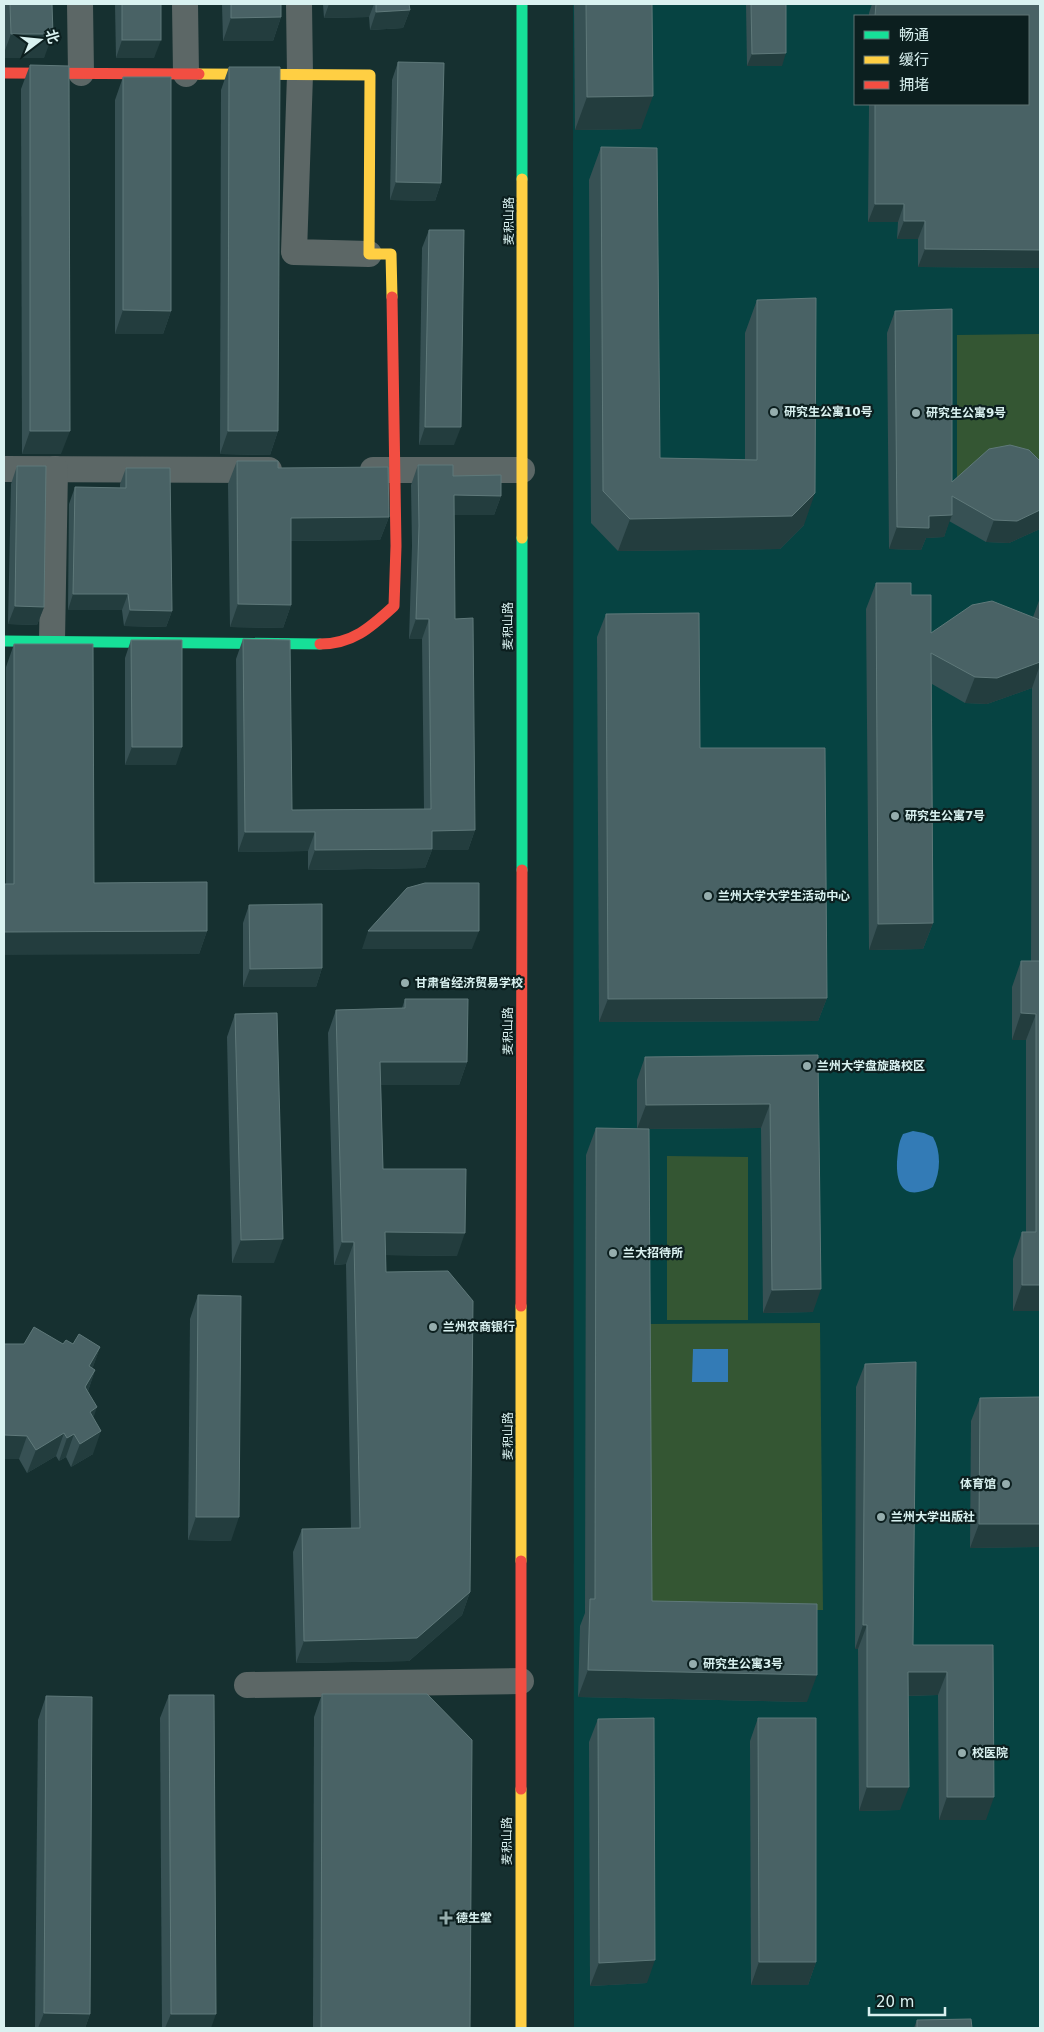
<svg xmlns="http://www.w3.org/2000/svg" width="1044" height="2032" viewBox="0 0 1044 2032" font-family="'DejaVu Sans','Noto Sans SC',sans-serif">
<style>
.built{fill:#064342;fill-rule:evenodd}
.green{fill:#345633}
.water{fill:#337bb6}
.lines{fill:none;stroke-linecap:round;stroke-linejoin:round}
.street{stroke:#5c6766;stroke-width:26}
.fast{stroke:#16e098;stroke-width:11}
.slow{stroke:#ffcf43;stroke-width:11}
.jam{stroke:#f24e42;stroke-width:11}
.wall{fill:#375154}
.shaded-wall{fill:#233d3e}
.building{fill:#496265;stroke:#5f797a}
.poi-dot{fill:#95adad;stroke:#0c1f1f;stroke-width:2}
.labels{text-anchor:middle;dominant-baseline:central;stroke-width:4.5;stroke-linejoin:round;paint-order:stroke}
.street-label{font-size:12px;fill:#d9f1f0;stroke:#0c1f1f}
.poi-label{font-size:12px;font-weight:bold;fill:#d9f1f0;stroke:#0c1f1f;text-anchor:start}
</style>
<rect width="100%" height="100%" fill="#163030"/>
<!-- built -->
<path class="built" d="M573,4H1040V2028H574ZM855,16H1028V104H855Z"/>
<!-- green -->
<g class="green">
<path d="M1039,334L1040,478L957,482V335Z"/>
<path d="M667,1156L748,1157V1320H667Z"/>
<path d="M820,1323L823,1610L652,1611L649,1324Z"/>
</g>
<!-- water -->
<g class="water">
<path d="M913,1131L924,1133L933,1137C941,1151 941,1172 933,1187C907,1200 896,1189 897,1162C898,1152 898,1143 903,1134Z"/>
<path d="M693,1349H728V1382H692Z"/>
</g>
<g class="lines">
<!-- street -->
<g class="street">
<path d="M80,4L81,73"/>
<path d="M185,4L186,74"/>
<path d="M299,4L300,75L294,252L369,254"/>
<path d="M4,469L269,470"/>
<path d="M373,470H522"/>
<path d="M52,641L55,469"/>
<path d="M247,1685L521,1681"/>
</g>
<!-- fast -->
<g class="fast">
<path d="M522,179V4"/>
<path d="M4,641L320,644"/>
<path d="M522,870V538"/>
</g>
<!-- slow -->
<g class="slow">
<path d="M199,74L370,75L369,254H391L392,297"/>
<path d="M522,538V179"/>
<path d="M521,1561V1306"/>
<path d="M521,2028V1789"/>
</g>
<!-- jam -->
<g class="jam">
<path d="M4,73L199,74"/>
<path d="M320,644C353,644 371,627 394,606L396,546L392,297"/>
<path d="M521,1306L522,870"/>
<path d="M521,1789V1561"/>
</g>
</g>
<!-- wall -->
<g class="wall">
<path d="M4,4H52L44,58H4Z"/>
<path d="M115,4H161L154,58H116Z"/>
<path d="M222,4H281V17L273,41H223Z"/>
<path d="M323,4H409L410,10L403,28L370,30L369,17L324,18Z"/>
<path d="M574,4H652L641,129L575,130Z"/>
<path d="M746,4H786L782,66H747Z"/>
<path d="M872,4H1040V268L918,267V239H897L898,222H868L869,104H1028V16H869V13Z"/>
<path d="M398,62L441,183L435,201L390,200L392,80Z"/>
<path d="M30,65L61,454H22L21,89Z"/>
<path d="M229,67L278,431L270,455L220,454L221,90Z"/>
<path d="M123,77L171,311L163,334H115V100Z"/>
<path d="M601,147L660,458L745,459V333L757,300L804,525L780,549L618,551L591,523L589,180Z"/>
<path d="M429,230L454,445H419L422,248Z"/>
<path d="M895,311L952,482L1040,461V529L1009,543L986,542L949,521L944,537L926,538L921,550L889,549L887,333Z"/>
<path d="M237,461L278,468L389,517L380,540L291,541V605L283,628L230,627L228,484Z"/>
<path d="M418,465L453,476L501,496L494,515H454L455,619L475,830L468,850H432L425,868L308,870V851L238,852L236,659L243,639L292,810L424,809L422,639H409L412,546L411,485Z"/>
<path d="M17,466L44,607L37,625L8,624L11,484Z"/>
<path d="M126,468L172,611L166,627L124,626L122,610H68L69,504L75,487L120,488V484Z"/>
<path d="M876,583L911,595L931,633L1033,617L1040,598V1311H1013V1259L1022,1232H1026V1040H1012V987L1021,961H1031L1032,688L987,704L965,703L932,684L933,923L923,949L869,950L866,609Z"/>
<path d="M606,614L700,748L827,998L818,1021L599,1022L597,637Z"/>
<path d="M131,640L176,765H125V658Z"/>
<path d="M14,644L94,883L207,931L199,954L6,884V667Z"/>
<path d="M249,905L322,968L316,987H243V923Z"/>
<path d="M405,999L467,1062L459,1085H381L383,1169L457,1256L386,1255V1272L470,1592L462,1615L409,1661L296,1663L293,1552L302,1529H351L346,1264L334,1265L328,1033L336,1010L402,1008Z"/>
<path d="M235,1014L274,1263H232L227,1037Z"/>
<path d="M818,1055L813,1312L763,1313L761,1128L642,1129L652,1601L807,1702L578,1697L580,1626L585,1613L586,1155L596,1128L637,1129V1080L645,1057Z"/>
<path d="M198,1295L231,1541L188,1540L190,1319Z"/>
<path d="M63,1344H73L100,1347L92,1369L95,1370L88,1391L93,1417V1454L71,1467L66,1457L59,1461L56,1456L27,1473L19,1459H4Z"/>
<path d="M865,1364L913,1645H993L986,1820H939L938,1695L908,1696L900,1810L859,1811L858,1649H855L856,1387Z"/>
<path d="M1040,1397V1547L970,1548L971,1421L980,1398Z"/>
<path d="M322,1694L470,2028H313L314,1717Z"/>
<path d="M169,1695L211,2028H162L160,1718Z"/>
<path d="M46,1696L90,2014L85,2028H35L38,1720Z"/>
<path d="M758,1718L816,1962L808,1985H751L750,1741Z"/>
<path d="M598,1719L647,1983L590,1986L589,1742Z"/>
<path d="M917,2020L972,2028H914Z"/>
</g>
<!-- shaded-wall -->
<g class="shaded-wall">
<path d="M329,4H374L369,17L324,18Z"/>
<path d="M410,10L403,28L370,30L376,12Z"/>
<path d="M281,17L273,41H223L231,18Z"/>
<path d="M11,34H53L44,58H4V53Z"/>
<path d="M122,40H161L154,58H116Z"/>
<path d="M786,53L782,66H747L752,54Z"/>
<path d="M653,96L641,129L575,130L587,97Z"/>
<path d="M396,182L441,183L435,201L390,200Z"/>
<path d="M875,204H904L898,222H868Z"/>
<path d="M904,221H925L918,239H897Z"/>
<path d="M925,249L1040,250V268L918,267Z"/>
<path d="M123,310L171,311L163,334H115Z"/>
<path d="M425,427H461L454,445H419Z"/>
<path d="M30,431H70L61,454H22Z"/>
<path d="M228,431H278L270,455L220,454Z"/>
<path d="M815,493L804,525L780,549L618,551L630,519Z"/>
<path d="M454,495L501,496L494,515H446Z"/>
<path d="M1040,510V529L1009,543L986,542L994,520Z"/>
<path d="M952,515L944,537L926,538L921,550L889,549L897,527L929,516Z"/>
<path d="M389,517L380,540L282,541L291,518Z"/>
<path d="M73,594H128L122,610H68Z"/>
<path d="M238,604L291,605L283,628L230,627Z"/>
<path d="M15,606L44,607L37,625L8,624Z"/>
<path d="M130,610L172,611L166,627L124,626Z"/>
<path d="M416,619H429L422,639H409Z"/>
<path d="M1040,662V665L1032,688L987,704L965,703L975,677Z"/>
<path d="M132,747H182L176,765H125Z"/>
<path d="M475,830L468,850H432L425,868L308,870L315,850L432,831Z"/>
<path d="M245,832H315L308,851L238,852Z"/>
<path d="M933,923L923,949L869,950L878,924Z"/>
<path d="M207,931L199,954L4,955V932Z"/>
<path d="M368,931H479L472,949H362Z"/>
<path d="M322,968L316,987H243L250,969Z"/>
<path d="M827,998L818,1021L599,1022L608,999Z"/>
<path d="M1021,1013L1036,1014L1026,1040H1012Z"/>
<path d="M380,1062H467L459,1085H372Z"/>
<path d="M770,1104L761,1128L637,1129L646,1105Z"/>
<path d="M385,1232L465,1233L457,1256L377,1255Z"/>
<path d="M283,1239L274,1263H232L241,1240Z"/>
<path d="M342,1242H354L346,1264L334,1265Z"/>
<path d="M1022,1285H1040V1311H1013Z"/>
<path d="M821,1289L813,1312L763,1313L772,1290Z"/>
<path d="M100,1347L92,1370L89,1366Z"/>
<path d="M95,1370L87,1394L85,1387Z"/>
<path d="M97,1407L89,1431L90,1412Z"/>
<path d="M101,1431L93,1454L71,1467L80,1444Z"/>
<path d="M64,1433L56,1456L27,1473L36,1450Z"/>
<path d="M74,1434L66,1457L59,1461L67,1438Z"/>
<path d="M4,1435L27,1436L19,1459H4Z"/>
<path d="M196,1517H239L231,1541L188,1540Z"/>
<path d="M979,1524H1040V1547L970,1548Z"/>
<path d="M470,1592L462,1615L409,1661L296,1663L304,1641Z"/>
<path d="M863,1625H867L858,1649H855Z"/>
<path d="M588,1670L817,1675L807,1702L578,1697Z"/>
<path d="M908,1672H947L938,1695L900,1696Z"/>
<path d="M867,1787H909L900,1810L859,1811Z"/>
<path d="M947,1797H994L986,1820H939Z"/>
<path d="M655,1960L647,1983L590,1986L599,1963Z"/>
<path d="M759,1962H816L808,1985H751Z"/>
<path d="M44,2013L90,2014L85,2028H38Z"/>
<path d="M171,2014H216L211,2028H165Z"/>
</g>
<!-- building -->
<g class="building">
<path d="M10,4H52L53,34H11Z"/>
<rect x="122" y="4" width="39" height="36"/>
<path d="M231,4H281V17L231,18Z"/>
<path d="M376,4H409L410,10L376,12Z"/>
<path d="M586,4H652L653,96L587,97Z"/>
<path d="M751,4H786V53L752,54Z"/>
<path d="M876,4H1040V250L925,249V221H904V204H875V104H1028V16H875Z"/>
<path d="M398,62L444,63L441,183L396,182Z"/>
<path d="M30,65L69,66L70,431H30Z"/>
<path d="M229,67H280L278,431H228Z"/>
<path d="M123,77H171V311L123,310Z"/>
<path d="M601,147L657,148L660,458L757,460V300L816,298L815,493L792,516L630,519L603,491Z"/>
<path d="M429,230H464L461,427H425Z"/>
<path d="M952,309V482L989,449L1010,445L1029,450L1040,461V510L1017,521L994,520L952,496V515L929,516V528L897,527L895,311Z"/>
<path d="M237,461H278V468L388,467L389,517L291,518V605L238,604Z"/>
<path d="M418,465H453V476L501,475V496L454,495L455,619L473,618L475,830L432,831V849L315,850V832H245L243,639L290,640L292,810L431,809L429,619H416L419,526Z"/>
<path d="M17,466H46L44,607L15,606Z"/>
<path d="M126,468H170L172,611L130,610L128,594H73L75,487L126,488Z"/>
<path d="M876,583H911V595H931V633L972,605L992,601L1040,620V662L997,678L975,677L931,653L933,923L878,924Z"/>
<path d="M699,613L700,748H825L827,998L608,999L606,614Z"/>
<path d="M131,640H182V747H132Z"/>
<path d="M14,644H93L94,883L207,882V931L4,932V884H14Z"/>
<path d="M425,883H479V931H368L407,888Z"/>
<path d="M322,904V968L250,969L249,905Z"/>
<path d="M1021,961H1040V1285H1022V1232H1036V1014L1021,1013Z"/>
<path d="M405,999H468L467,1062H380L383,1169H466L465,1233L385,1232L386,1272L448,1271L473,1301L470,1592L417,1638L304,1641L302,1529L360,1528L354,1242H342L336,1010L405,1008Z"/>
<path d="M277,1013L283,1239L241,1240L235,1014Z"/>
<path d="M818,1055L821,1289L772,1290L770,1104L646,1105L645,1057Z"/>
<path d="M596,1128L649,1129L652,1601L817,1604V1675L588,1670L590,1599H595Z"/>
<path d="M198,1295L241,1296L239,1517H196Z"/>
<path d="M34,1327L63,1344L66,1340L73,1344L79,1334L100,1347L89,1366L95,1370L85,1387L97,1407L90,1412L101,1431L80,1444L74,1434L67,1438L64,1433L36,1450L27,1436L4,1435V1344H24Z"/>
<path d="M916,1362L913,1645H993L994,1797H947V1672H908L909,1787H867V1625H863L865,1364Z"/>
<path d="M1040,1397V1524H979L980,1398Z"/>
<path d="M322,1694H427L472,1740L470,2028H321Z"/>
<path d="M169,1695H214L216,2014H171Z"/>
<path d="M46,1696L92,1697L90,2014L44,2013Z"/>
<path d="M654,1718L655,1960L599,1963L598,1719Z"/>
<path d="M758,1718H816V1962H759Z"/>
<path d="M971,2019L972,2028H917V2020Z"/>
</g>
<!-- markers -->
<g class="poi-dot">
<circle cx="774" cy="412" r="5"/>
<circle cx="916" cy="413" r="5"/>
<circle cx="895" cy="816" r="5"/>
<circle cx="708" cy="896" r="5"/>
<circle cx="405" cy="983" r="5"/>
<circle cx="807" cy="1066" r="5"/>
<circle cx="613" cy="1253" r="5"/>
<circle cx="433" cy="1327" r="5"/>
<circle cx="1006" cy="1484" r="5"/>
<circle cx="881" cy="1517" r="5"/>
<circle cx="693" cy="1664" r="5"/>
<circle cx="962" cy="1753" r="5"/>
<path d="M443.5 1910.5h5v5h5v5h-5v5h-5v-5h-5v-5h5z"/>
</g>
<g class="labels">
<!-- street labels -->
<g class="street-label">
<text transform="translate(509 221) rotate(-90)">麦积山路</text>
<text transform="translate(508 626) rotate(-90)">麦积山路</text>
<text transform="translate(508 1031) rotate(-90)">麦积山路</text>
<text transform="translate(508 1436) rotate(-90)">麦积山路</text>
<text transform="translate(507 1841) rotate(-90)">麦积山路</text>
</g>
<!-- poi labels -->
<g class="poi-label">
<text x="784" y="412">研究生公寓10号</text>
<text x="926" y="413">研究生公寓9号</text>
<text x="905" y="816">研究生公寓7号</text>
<text x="718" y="896">兰州大学大学生活动中心</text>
<text x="415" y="983">甘肃省经济贸易学校</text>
<text x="817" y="1066">兰州大学盘旋路校区</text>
<text x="623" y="1253">兰大招待所</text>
<text x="443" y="1327">兰州农商银行</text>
<text x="996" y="1484" text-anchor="end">体育馆</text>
<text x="891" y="1517">兰州大学出版社</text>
<text x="703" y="1664">研究生公寓3号</text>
<text x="972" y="1753">校医院</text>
<text x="456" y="1918">德生堂</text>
</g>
</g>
<!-- border -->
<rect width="1044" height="2032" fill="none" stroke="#d9f1f0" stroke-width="10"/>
<!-- legend -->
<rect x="854" y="15" width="175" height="90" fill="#0c1f1f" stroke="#5e7373"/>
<rect x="864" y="31" width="25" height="8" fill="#16e098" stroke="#5e7373"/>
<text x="899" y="40" font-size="15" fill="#d9f1f0">畅通</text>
<rect x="864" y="56" width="25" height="8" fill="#ffcf43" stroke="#5e7373"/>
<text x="899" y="65" font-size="15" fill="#d9f1f0">缓行</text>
<rect x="864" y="81" width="25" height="8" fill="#f24e42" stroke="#5e7373"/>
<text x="899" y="90" font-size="15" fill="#d9f1f0">拥堵</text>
<!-- north arrow -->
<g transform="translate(40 40) rotate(74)" stroke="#0c1f1f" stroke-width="4" paint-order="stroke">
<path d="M0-4L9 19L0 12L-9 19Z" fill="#d9f1f0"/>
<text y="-8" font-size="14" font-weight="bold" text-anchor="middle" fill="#d9f1f0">北</text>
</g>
<!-- scale -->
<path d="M869 2007v8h76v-8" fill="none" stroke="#d9f1f0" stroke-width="2.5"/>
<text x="876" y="2007" font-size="15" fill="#d9f1f0" stroke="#0c1f1f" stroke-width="4" paint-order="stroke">20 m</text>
</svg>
